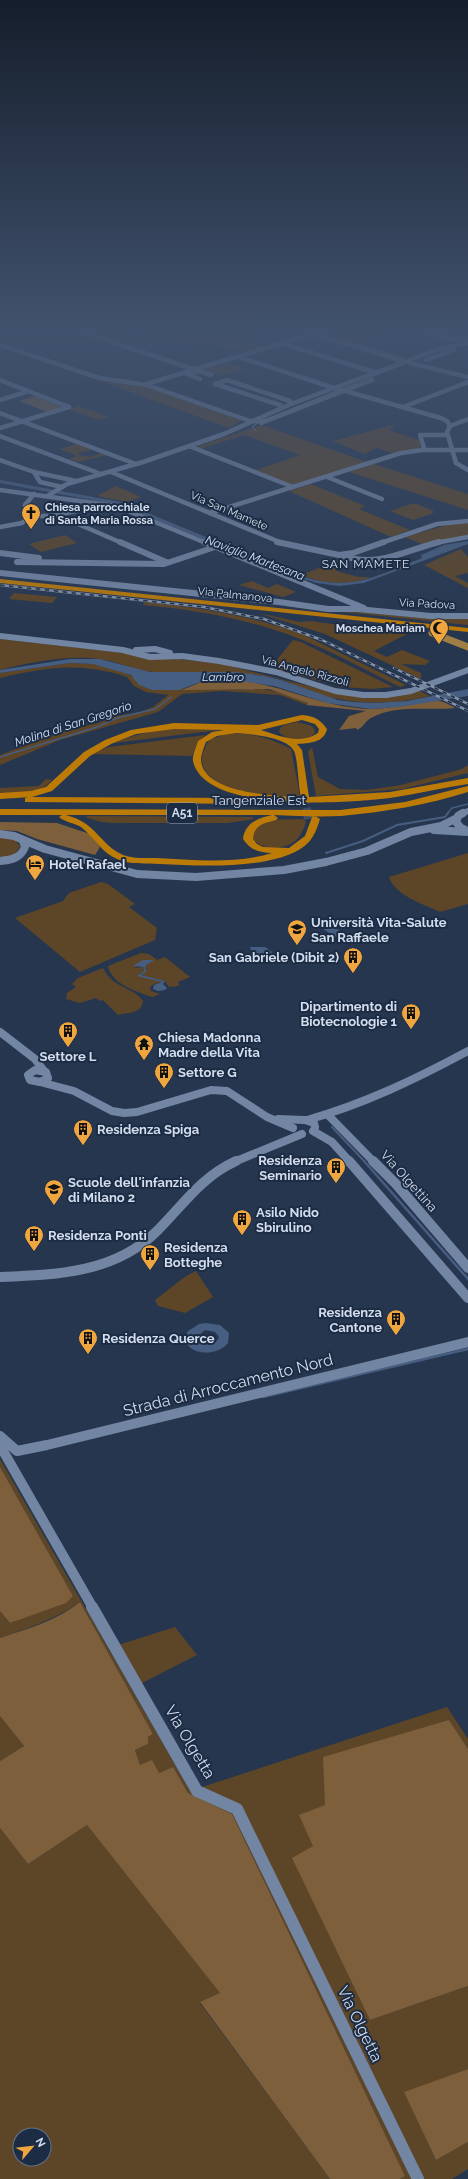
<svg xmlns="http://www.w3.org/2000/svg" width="468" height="2179" viewBox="0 0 468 2179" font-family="Raleway,sans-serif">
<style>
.green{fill:#5d4527;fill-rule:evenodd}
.forest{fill:#7d5f3b}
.water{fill:#465e81;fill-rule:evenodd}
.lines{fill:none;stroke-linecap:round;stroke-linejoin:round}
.stream-far2{stroke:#465e81;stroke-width:1.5}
.stream-far1{stroke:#465e81;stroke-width:2}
.stream{stroke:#465e81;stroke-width:2.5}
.highway-tunnel-far1{stroke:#404f67;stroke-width:8;stroke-dasharray:8 4;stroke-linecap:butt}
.highway-tunnel{stroke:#404f67;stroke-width:10;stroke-dasharray:10 5;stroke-linecap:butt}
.minor-far4{stroke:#7285a2;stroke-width:4.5}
.minor-far3{stroke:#7285a2;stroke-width:6}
.minor-far2{stroke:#7285a2;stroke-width:8}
.minor-far1{stroke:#7285a2;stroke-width:10}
.minor{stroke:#7285a2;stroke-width:12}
.major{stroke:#9e7e44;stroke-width:7}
.highway{fill:#bc7a06;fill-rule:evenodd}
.tram{stroke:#8693a7;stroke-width:1}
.rail-casing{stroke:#8693a7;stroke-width:2.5}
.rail{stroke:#1c2c44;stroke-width:1.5;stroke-dasharray:4.5;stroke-linecap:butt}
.labels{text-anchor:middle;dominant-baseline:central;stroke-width:4;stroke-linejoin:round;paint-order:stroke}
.far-poi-label{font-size:11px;font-weight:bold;fill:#d3dded;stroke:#1c2c44;text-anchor:start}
.far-street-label{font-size:11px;fill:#d3dded;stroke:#1c2c44}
.far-water-label{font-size:12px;font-style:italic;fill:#d0e1f9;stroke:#1c2c44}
.far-neighbourhood-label{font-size:12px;letter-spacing:1px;fill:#d3dded;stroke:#1c2c44}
.shield{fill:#1c2c44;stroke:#9ca8ba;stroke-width:1}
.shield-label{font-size:12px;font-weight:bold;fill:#d3dded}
.street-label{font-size:13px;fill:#d3dded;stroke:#1c2c44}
.poi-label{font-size:13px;font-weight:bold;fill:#d3dded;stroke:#1c2c44;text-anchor:start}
.near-street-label{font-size:16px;fill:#d3dded;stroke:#1c2c44}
</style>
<rect width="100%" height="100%" fill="#26364f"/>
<!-- green -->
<g class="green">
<path d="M111,331H256L234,338L264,348L249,352L135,332L112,340L97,335Z"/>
<path d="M349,331H393L355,342L359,345L356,346L321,335L325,334L336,337L335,336Z"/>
<path d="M226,362L246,368L222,376L202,370Z"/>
<path d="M100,381L142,385L242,420L229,428Z"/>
<path d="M79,406L109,417L99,420L69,409Z"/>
<path d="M262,425L367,462L295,486L256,470L300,455L244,435L203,448L208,450L196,447Z"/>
<path d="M392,425L395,426L388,430L419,440L421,449L392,453L377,448L364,454L333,441Z"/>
<path d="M77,444L92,450L79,453V455L90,457L102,453L107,455L77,462L69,459L77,456L60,449Z"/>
<path d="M374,464L468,494V510L349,472Z"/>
<path d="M311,484L365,506L359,509L410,530L391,537L289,491Z"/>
<path d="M116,486L141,497L127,502L97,496Z"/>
<path d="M411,504H417L434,511L432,512L434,513L413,520L390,511Z"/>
<path d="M468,523V535L424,545L405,537L447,525Z"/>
<path d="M65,535L77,543L41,552L29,544Z"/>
<path d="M461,549L468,557V573L455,576L468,583V588L424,565Z"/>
<path d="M346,558L353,559L336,571L359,577H372C347,586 325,584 300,575Z"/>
<path d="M252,581L268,588L277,584L296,592L283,597L239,585Z"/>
<path d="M14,593L57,597L52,603L9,599Z"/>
<path d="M145,602C202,608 256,616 310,637H308L406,685L400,687C367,671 334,652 300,639C249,619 197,610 143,605Z"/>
<path d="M323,610C372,612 419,620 468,619V625Z"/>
<path d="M258,613L300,622L310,621L407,634L374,651L387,657L402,650L430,661L425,665L401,664L421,673V679L325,634Z"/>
<path d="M0,639L222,664L344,695L420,691L430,696C387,706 353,705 311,692C298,688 287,680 274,678C235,669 195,673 156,672C136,672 119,661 99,659C67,655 32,662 0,670Z"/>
<path d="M293,640L301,642L393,687L372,689L343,687L270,668Z"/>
<path d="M70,663L96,664L123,672L134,677L140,685L152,690L199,688L244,690L263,689L287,694L308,703L307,705L280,695L222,691L182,694L158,712L60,740L0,765V755L64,731L98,723L115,716L140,712L153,707L168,695L146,692L134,686L127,677C80,662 47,667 0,678V673Z"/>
<path d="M297,722L312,726L315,731L314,734C304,741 287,741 279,732L280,728L284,725Z"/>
<path d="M182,728L227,729L114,743C136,734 158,729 182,728Z"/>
<path d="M229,733C252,733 270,738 291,749L300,796C276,796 204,795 202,760C201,754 207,745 209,740Z"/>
<path d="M205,735L197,743L192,756L90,754L109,747Z"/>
<path d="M312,747L318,777L340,789L367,790L401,785L462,769L468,765V773L402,789L316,796L308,752Z"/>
<path d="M46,779L52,780C40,795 18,793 0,795V788L39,786Z"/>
<path d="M89,816L252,817L254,819L228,823H113L101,822L85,817Z"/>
<path d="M304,819L306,822C303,830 301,836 295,841C284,850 259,851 252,837C260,815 284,820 304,819Z"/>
<path d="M0,837L15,840L20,846C17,856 8,856 0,858Z"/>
<path d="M468,853V904L440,912C424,904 395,896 389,877Z"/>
<path d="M101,882L108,884L135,904L129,907L157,928L155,940L80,972L15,918L63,901L69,893Z"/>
<path d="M141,953L149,954L157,960L165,957L190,977L178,982L179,986L169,987L165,981L141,975L146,972L145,966L152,960H143L135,968L142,967L144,971L138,975L162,982L154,984L150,987L151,991L160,994L152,997C138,992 111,984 108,966Z"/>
<path d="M103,968C112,988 134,987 143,1001C141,1015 127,1012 118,1015L103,1000L100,1001L96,998L80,1003L66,999L67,993L76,987L72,984L78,978Z"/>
<path d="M196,1271L213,1297L185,1313L158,1306L155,1300L186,1276Z"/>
<path d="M0,1459L190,1791L447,1707L468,1739V1749L449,1720L325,1806L313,1847L370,2020L468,1986V2069L405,2093L436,2160L468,2142V2169L452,2179H400L405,2176L232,1814L188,1793L173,1767L159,1773L140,1765L135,1750L148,1744V1737L153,1734L80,1602C56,1619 28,1628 0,1638V1611L10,1623L73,1596L0,1467Z"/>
<path d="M175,1627L197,1655L140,1684L118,1645Z"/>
<path d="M0,1716L24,1746L0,1761Z"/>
<path d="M87,1825L221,1994L200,2003L330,2179H0V1828L28,1864ZM20,2135H44V2159H20Z"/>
</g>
<!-- forest -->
<g class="forest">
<path d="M35,396L64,408L48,412L19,401Z"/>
<path d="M206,680C262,674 305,703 357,708C387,712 411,701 438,701C444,701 450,705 455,708C428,711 396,704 371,718C365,721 364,727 357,730L356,728L339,730L349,716L366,711L307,705L308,703L269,689L182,690Z"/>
<path d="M0,822L57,823L90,834L100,847L95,855L37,839L17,831L0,830Z"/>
<path d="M0,1467L73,1596L66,1603L10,1623L0,1611Z"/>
<path d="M80,1602L153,1734L148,1737V1744L135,1750L140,1765L152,1760L159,1773L173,1767L188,1793L232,1814L405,2176L400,2179H330L200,2002L220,1993L87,1825L28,1864L0,1828V1761L24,1746L0,1716V1638C27,1629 58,1620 80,1602Z"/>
<path d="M449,1720L468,1749V1986L370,2020L292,1858L313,1846L299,1815L325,1805L323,1757Z"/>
<path d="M468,2069V2142L436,2160L404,2092Z"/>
</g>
<!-- water -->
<g class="water">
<path d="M0,480L121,502L298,575C350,593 374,577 422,558L421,555L444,545L468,541V544L364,583L339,586L317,583L290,575L119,505L0,483Z"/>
<path d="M70,659H100L150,672H236L264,676L281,680L338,700L353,702L375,703L407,701L468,689V696L400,707L371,709L327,703L274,686L233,680H206L179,690H152L139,685L131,675L93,664L70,663L0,673V670Z"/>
<path d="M325,921L344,934L347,939L337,938L317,925H324L323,922Z"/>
<path d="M250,947H265L272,952L268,960C260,958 252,956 250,947Z"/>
<path d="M143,960H154L145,966L146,972L141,975L165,981L163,984L167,988L165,990L158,991L153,989L154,985L162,982L137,976L144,971L143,967L133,966Z"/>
<path d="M206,1323L220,1325L229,1333L228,1343C216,1359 178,1355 188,1331L199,1324ZM205,1330L215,1332L219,1337L217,1341L209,1345L200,1343L198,1336Z"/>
</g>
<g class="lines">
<!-- stream-far2 -->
<g class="stream-far2">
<path d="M0,757L97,727L117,718L155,709L171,697"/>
<path d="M447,814L452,808L468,804"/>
</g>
<!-- stream-far1 -->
<g class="stream-far1">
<path d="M326,853L363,841L397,825L445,817L448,813"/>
<path d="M332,1127L365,1162"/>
</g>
<!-- stream -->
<g class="stream">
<path d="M364,1161L468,1279"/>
<path d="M263,1397L468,1349"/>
</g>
<!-- highway-tunnel-far1 -->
<path class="highway-tunnel-far1" d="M305,796L308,814"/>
<!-- highway-tunnel -->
<path class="highway-tunnel" d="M308,813L309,819"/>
<!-- minor-far4 -->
<g class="minor-far4">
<path d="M79,331L196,370"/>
<path d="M303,331L406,362L468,377"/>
<path d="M423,331L451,339L468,340"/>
<path d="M283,344L377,373"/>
<path d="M0,345L99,378L147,385L250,421H265"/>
<path d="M239,357L331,387L441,418L447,421L450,426"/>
<path d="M426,360L454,350"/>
<path d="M200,379L187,374L198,371L211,375"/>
<path d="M0,380L69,407"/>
<path d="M146,384L323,331"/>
<path d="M215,384L227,380L290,401"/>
<path d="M215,384L280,405"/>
<path d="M0,400L29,391"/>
<path d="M403,407L468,382"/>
<path d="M0,413L136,464"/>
<path d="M468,419L450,426L447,432L456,463L468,470"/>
<path d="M261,423L372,380"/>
<path d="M0,428L69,407"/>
<path d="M0,436L101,474"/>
<path d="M189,446L293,487"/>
<path d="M424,448L420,435H447"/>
<path d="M0,460L34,472L76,481"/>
<path d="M34,472L40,482L62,487"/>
<path d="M111,472L282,543"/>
<path d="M327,477L382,499"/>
<path d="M0,490L116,506L206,543"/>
<path d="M49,495L67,484L143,462L224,434L291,404L439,349L468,343"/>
<path d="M210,513L401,453L422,450H468"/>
<path d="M57,515L122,543"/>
<path d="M30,516H52L104,505"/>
<path d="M30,516L26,512L25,505L34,494"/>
<path d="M0,527L22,523L30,516"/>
<path d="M381,543L437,524L468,521"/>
<path d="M435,543L468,537"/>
</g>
<!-- minor-far3 -->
<g class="minor-far3">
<path d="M120,542L166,562"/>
<path d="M204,542L364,608"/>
<path d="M277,542L339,555L353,553L384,542"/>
<path d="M0,553L39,558"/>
<path d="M344,556C377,568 407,550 439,542"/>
<path d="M17,562L164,564L215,547"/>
<path d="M0,573L279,602L328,609H357L431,616H468"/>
<path d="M0,636L123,650L150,657L182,656L219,661L276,672L335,691L363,695H386L411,691L468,670"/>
<path d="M136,650L155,649L170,653"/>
<path d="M461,814L468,811"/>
</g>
<!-- minor-far2 -->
<g class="minor-far2">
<path d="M463,813L458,816L456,822L461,828L468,831"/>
<path d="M434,830L468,832"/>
<path d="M0,834L14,836L45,849L137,874L196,877L284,870L326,862L367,851L411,832L441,826L457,818"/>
<path d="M0,861C11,860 21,858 25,847L23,841"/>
<path d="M0,1032L35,1059L44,1071"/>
<path d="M35,1070L46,1072L48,1078L40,1082L30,1080L28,1075Z"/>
<path d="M40,1082L74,1091L112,1111L124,1113L137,1112L211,1090L227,1091L267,1117L293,1128"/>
<path d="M328,1115L374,1162"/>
<path d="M278,1119L305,1120L314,1123L315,1127"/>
<path d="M307,1120C364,1104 416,1079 468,1051"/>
<path d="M313,1131L332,1142L350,1162"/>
<path d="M234,1162L302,1134"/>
</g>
<!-- minor-far1 -->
<g class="minor-far1">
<path d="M349,1161L468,1298"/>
<path d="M373,1161L396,1184L468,1268"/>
<path d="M0,1277C56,1275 115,1273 157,1231C183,1205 201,1177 236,1161"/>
<path d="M0,1436L17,1451L47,1445L468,1342"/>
<path d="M7,1443L2,1449L93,1608"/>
</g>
<!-- minor -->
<path class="minor" d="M92,1607L197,1791L237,1809L418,2179"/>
<!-- major -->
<path class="major" d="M432,633L468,647"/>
<!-- highway -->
<g class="highway">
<path d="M0,579L468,628V632L0,583Z"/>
<path d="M302,715C314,716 320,719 327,729C324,743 309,743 297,744L302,750L309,797L390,792L468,778V784C442,788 416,794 390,798C349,803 204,814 193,761C192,756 196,747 198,741L212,732L224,730L174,729L136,734L111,744L90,756L52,791L32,797L0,799V793L31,791L46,787L84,752L105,740L131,730L174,723L258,725ZM302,720L315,724L319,729L318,733C300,745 280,736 261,730ZM236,733C250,734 287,737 294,751C298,759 298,786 301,797C277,796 203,794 201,760C201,755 204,747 206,742L217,736Z"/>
<path d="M468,786V792C427,805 384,812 341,816C319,817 296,816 274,815L278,818L276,820C264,823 254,825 253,839L257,844L263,847L289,848L305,836L312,817L315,816L320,819C315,835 311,844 295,852C260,869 199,866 160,864C146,863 130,865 117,859C102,853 94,837 81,827C75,823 64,822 59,817L62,815H0V809L340,810L405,802ZM66,815H272C258,818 245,823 243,839C250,850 260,853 272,853C236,864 194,860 156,858C146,858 133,859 123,855C99,844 97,823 66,815Z"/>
<path d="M28,797L249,798L253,801L249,804L25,802V798Z"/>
</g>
<!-- tram -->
<path class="tram" d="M256,431L252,427L259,422L409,362L404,358L313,331"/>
<!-- rail casing -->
<g class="rail-casing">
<g id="rail">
<path d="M0,585L204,607L264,619L322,640L468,711"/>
<path d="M394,668L468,704"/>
</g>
</g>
<!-- rail -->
<use href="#rail" class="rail"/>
</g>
<!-- sky -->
<linearGradient id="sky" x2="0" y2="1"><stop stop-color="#151e2b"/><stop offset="0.52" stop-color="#41526e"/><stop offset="1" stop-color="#41526e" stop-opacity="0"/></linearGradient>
<rect width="468" height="636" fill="url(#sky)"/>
<!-- icons -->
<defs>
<g id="church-pin" transform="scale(1)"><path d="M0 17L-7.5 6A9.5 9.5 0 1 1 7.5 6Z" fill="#f0a63f" stroke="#1c2c44"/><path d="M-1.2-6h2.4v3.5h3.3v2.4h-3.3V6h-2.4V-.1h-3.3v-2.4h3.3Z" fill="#111"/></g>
<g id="mosque-pin" transform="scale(1)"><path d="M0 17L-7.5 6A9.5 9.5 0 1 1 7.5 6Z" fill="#f0a63f" stroke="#1c2c44"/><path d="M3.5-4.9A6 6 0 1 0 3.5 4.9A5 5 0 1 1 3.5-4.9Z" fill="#111"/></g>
<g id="hotel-pin" transform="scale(1)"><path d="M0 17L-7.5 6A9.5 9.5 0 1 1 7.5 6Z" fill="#f0a63f" stroke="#1c2c44"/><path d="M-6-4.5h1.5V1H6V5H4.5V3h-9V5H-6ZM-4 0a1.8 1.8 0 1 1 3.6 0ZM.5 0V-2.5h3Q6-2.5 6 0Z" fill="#111"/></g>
<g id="university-pin" transform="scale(1)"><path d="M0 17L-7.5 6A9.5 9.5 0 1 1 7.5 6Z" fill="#f0a63f" stroke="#1c2c44"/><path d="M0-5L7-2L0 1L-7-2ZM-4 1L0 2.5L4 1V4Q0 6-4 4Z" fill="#111"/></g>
<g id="building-pin" transform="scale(1)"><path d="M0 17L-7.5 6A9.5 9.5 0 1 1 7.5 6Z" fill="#f0a63f" stroke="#1c2c44"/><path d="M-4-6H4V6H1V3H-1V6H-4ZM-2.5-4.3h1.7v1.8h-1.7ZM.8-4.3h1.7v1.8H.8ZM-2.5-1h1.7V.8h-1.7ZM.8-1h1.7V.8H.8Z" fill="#111"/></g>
<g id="temple-pin" transform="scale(1)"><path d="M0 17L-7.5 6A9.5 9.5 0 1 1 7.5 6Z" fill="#f0a63f" stroke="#1c2c44"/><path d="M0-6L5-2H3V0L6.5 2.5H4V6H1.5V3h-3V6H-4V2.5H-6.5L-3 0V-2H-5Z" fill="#111"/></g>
<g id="school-pin" transform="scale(1)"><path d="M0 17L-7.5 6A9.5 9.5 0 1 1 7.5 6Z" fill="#f0a63f" stroke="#1c2c44"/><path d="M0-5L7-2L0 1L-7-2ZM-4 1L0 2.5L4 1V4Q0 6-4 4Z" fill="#111"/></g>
</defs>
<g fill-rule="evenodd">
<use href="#church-pin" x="31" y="513"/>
<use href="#mosque-pin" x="439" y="628"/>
<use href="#hotel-pin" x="35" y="864"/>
<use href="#university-pin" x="297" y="929"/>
<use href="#building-pin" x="353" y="957"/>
<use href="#building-pin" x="411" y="1013"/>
<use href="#building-pin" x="68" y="1031"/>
<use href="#temple-pin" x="144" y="1044"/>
<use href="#building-pin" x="164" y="1072"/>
<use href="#building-pin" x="83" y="1129"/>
<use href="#building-pin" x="336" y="1167"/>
<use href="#school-pin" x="54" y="1189"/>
<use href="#building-pin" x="242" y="1219"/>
<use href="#building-pin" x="34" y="1235"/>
<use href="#building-pin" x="150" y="1254"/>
<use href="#building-pin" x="396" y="1319"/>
<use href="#building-pin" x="88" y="1338"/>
</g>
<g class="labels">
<!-- far-poi labels -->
<g class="far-poi-label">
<text x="45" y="507">Chiesa parrocchiale<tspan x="45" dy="13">di Santa Maria Rossa</tspan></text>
<text x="425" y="628" text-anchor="end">Moschea Mariam</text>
</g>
<!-- far-street labels -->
<g class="far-street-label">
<text transform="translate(229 511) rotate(23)">Via San Mamete</text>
<text transform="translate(235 595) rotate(6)">Via Palmanova</text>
<text transform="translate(427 604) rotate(3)">Via Padova</text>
<text transform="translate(305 671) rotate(15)">Via Angelo Rizzoli</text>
</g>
<!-- far-water labels -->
<g class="far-water-label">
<text transform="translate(255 558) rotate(21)">Naviglio Martesana</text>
<text x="223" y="677">Lambro</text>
<text transform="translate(73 724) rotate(-18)">Molina di San Gregorio</text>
</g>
<!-- far-neighbourhood labels -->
<g class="far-neighbourhood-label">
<text x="366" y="564">SAN MAMETE</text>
</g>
<!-- shield labels -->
<rect class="shield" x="167" y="803" width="30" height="20" rx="3"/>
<g class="shield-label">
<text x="182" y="813">A51</text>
</g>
<!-- street labels -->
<g class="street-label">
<text x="259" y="800">Tangenziale Est</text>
<text transform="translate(409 1181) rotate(48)">Via Olgettina</text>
</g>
<!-- poi labels -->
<g class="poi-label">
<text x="49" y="864">Hotel Rafael</text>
<text x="311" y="922">Università Vita-Salute<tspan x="311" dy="15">San Raffaele</tspan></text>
<text x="339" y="957" text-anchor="end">San Gabriele (Dibit 2)</text>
<text x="397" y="1006" text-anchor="end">Dipartimento di<tspan x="397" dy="15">Biotecnologie 1</tspan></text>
<text x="158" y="1037">Chiesa Madonna<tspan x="158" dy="15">Madre della Vita</tspan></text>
<text x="68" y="1056" text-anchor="middle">Settore L</text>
<text x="178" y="1072">Settore G</text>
<text x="97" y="1129">Residenza Spiga</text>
<text x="322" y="1160" text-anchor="end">Residenza<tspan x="322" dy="15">Seminario</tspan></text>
<text x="68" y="1182">Scuole dell'infanzia<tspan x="68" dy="15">di Milano 2</tspan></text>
<text x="256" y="1212">Asilo Nido<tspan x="256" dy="15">Sbirulino</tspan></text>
<text x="48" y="1235">Residenza Ponti</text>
<text x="164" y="1247">Residenza<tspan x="164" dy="15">Botteghe</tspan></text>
<text x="382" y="1312" text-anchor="end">Residenza<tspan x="382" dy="15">Cantone</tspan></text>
<text x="102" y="1338">Residenza Querce</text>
</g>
<!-- near-street labels -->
<g class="near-street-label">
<text transform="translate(228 1385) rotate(-14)">Strada di Arroccamento Nord</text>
<text transform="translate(190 1742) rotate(59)">Via Olgetta</text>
<text transform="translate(360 2024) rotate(64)">Via Olgetta</text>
</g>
</g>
<!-- north arrow -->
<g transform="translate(32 2147) rotate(62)"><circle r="19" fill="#1c2c44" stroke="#657388"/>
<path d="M0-3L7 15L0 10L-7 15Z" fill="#f0a63f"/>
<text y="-6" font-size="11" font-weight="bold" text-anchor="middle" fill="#d3dded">N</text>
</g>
</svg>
